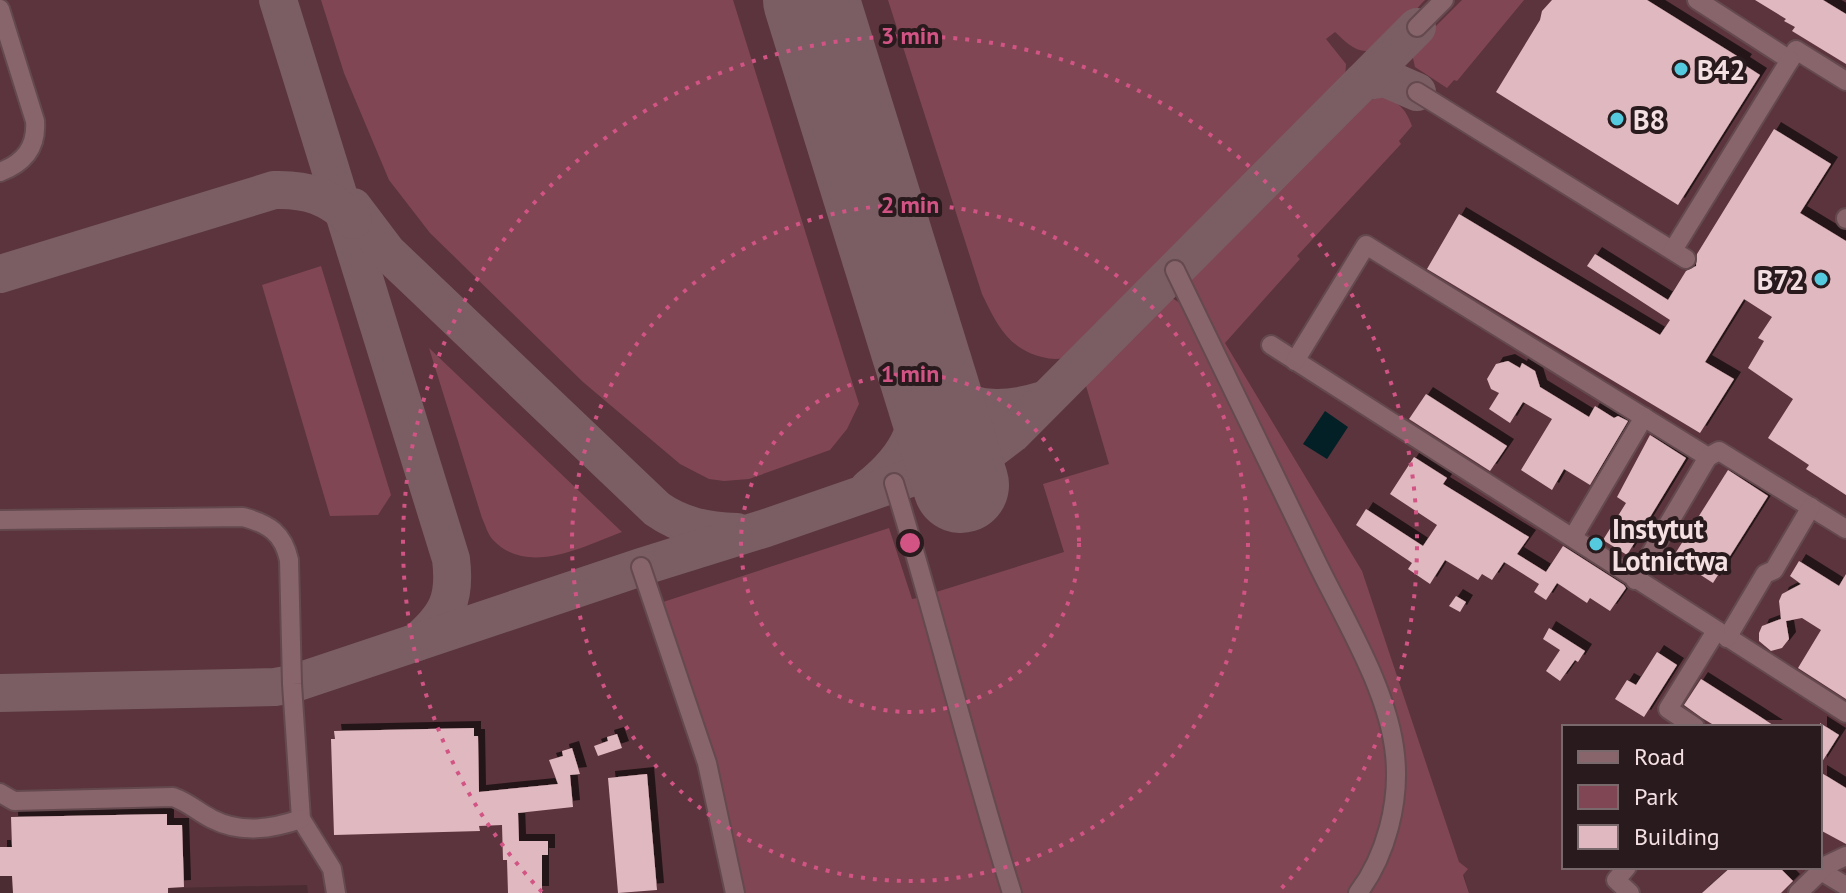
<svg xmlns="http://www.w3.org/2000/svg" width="1846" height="893" viewBox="0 0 1846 893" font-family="'PT Sans',sans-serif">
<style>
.built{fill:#5b343d;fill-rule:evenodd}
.green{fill:#814654}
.water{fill:#022025}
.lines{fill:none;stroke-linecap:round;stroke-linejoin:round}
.taxiway{stroke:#7a5e64;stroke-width:38}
.runway{stroke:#7a5e64;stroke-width:96}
.building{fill:#e0b8bf;filter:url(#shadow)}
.minor-casing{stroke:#64494f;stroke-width:22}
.minor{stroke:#88646b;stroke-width:18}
.ring{fill:none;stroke:#d15484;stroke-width:4;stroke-dasharray:4 8}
.poi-dot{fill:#55cadf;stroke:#281a1d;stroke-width:3}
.labels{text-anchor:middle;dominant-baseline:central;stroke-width:8;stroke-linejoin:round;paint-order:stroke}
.poi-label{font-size:28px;font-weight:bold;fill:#f4dfe2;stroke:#281a1d;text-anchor:start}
.centre{fill:#d15484;stroke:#281a1d;stroke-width:4}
.ring-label{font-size:24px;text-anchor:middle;font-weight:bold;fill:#d15484;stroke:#281a1d;stroke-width:8;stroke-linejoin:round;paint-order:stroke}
</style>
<defs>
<filter id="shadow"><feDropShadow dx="7" dy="-7" stdDeviation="0" flood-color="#0009"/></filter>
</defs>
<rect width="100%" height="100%" fill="#4c2c33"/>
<!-- built -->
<path class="built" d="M0,0H1846V893H1469L1464,876L1448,893H308L307,885L169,888L168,893H13L12,876H0ZM1564,727H1820V867H1564Z"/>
<!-- green -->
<g class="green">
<path d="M321,0H733L859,404L847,429L830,450L749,479L724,481L709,479L680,464L583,382L430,233L389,180L344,73Z"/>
<path d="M888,0H1425C1414,11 1382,50 1368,51C1354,52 1344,40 1335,32L1326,39L1346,64L1345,80L1073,354C1063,360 1053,360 1042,357C1008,349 996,323 982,294Z"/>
<path d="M1462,0H1524L1457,81L1454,80L1447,88L1415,67L1412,54L1415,47Z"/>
<path d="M1382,97C1400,102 1406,110 1412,126L1399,141L1401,144L1297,256L1300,259L1225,343L1362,571L1459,862L1468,869L1463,875L1469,893H1368C1399,846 1404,808 1403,753L1189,282L1193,270L1359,103Z"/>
<path d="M321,266L391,495L378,515L330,516L262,285Z"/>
<path d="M1172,298L1180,303L1373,695L1389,759L1386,811L1377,842L1350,893H1018L933,593L1064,552L1043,484L1109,464L1084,379L1163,300Z"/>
<path d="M429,348L622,532C584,546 528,577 493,540C488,535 485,524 482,518Z"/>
<path d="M889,528L912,599L923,597L1005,893H743L660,603Z"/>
</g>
<!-- water -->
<path class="water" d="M1325,411L1348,427L1327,459L1303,444Z"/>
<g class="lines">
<!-- taxiway -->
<g class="taxiway">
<path d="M278,0L451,559C456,599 447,616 417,642"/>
<path d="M1362,82L1385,78L1417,92"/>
<path d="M353,207L387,252L657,509C681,526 707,531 737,532"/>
<path d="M0,274L274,190C307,189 329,196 353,220"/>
<path d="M924,365C932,374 940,387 950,394C977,414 1015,409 1044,400"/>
<path d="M869,488C917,450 918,424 924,365"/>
<path d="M0,693L275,687L292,684L641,567L766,528L991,450L1012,434L1417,27"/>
</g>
<!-- runway -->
<path class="runway" d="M811,0L961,485"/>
</g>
<!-- building -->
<g class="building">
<path d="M1552,0H1647L1745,61L1743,64L1760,75L1678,205L1496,92L1540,20L1542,11Z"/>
<path d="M1755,0H1823L1846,14V64L1792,31L1795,27L1784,21L1786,19Z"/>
<path d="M1774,129L1831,164L1800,213L1846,241V495L1806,469L1809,465L1768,438L1793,399L1748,368L1764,341L1758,338L1772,317L1744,299L1705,362L1734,379L1700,433L1427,269L1459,214L1660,335L1670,320L1587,266L1595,254L1668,300L1686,271L1696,266L1697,254Z"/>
<path d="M1508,361L1520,368L1522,363L1535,371L1540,387L1589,417L1595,406L1614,418L1618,416L1628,421L1590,485L1564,469L1552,490L1521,470L1552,419L1523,402L1510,423L1489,409L1499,393L1491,389L1487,379L1496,364Z"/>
<path d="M1426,394L1507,446L1490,471L1409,419Z"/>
<path d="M1650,435L1686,458L1627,555L1603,540L1626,503L1617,497Z"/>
<path d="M1414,457L1447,478L1443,484L1529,537L1517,554L1546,572L1563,546L1624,585L1626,588L1610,611L1590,598L1587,603L1557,583L1546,600L1534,592L1539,584L1504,562L1492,580L1482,574L1478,580L1445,560L1430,584L1408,569L1412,563L1356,525L1366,509L1423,546L1437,525L1390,494Z"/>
<path d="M1728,470L1768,496L1713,583L1673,557Z"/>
<path d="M1799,561L1839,586L1846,574V699L1798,668L1821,630L1802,618L1786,621L1789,639L1782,648L1771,651L1759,641V633L1762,626L1781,619L1779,601L1782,594L1801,584L1790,576Z"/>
<path d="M1456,596L1466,602L1460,612L1449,606Z"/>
<path d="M1549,628L1585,651L1578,662L1575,660L1560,681L1546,671L1560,650L1543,639Z"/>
<path d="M1657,652L1677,665L1644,717L1615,699L1627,680L1636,685Z"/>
<path d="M1701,679L1756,714L1776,727H1717L1702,718L1684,705Z"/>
<path d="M1820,723L1839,735L1820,765Z"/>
<path d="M474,728V736H478L479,792L558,784L549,760L563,756L562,751L572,748L580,774L570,775L573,807L518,813L519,841H548V855H542V893H508L507,860H503L502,825L479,826L480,831L334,835L331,739H335L334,731Z"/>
<path d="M617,734L622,748L598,756L594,746L608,741L607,737Z"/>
<path d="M1820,772L1846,788V844L1820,830Z"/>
<path d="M647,774L657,890L618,893L608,778Z"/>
<path d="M167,814V825H182L184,887L168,888V893H13L12,876H0V847H12L11,817Z"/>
<path d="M1731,867H1779L1793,881L1781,893H1702Z"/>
</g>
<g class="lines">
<!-- minor casing -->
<g class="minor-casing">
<g id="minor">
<path d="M1697,0L1790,60L1796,50L1846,81"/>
<path d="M0,9L35,121C37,147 24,163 0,172"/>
<path d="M1417,27L1444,0"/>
<path d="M1417,92L1686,259"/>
<path d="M1846,218V219"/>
<path d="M1673,250L1790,60"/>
<path d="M1175,270C1223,368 1270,467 1318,565C1346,622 1389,692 1395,755C1400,802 1386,856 1358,893"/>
<path d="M1271,345L1846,713"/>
<path d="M1295,361L1366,245L1708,457L1719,451L1846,529"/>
<path d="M894,483C936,619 969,757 1012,893"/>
<path d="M0,520L243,517C269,524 283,533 289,560L292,684L301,819L332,869L336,893"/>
<path d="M1573,537L1644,417"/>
<path d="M641,567L707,763L735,893"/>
<path d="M1635,580L1708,457"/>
<path d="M1727,638L1765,574L1774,570L1811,507"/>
<path d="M1695,727L1668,709L1716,631"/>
<path d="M0,793L14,801L173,797C188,802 198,812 212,819C241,834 272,829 301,819"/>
<path d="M1627,867L1616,880L1630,893"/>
<path d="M1821,871L1846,886"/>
<path d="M1798,893L1827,865L1846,856"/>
</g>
</g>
<!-- minor -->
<use href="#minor" class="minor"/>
</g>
<!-- distance rings -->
<g class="ring">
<circle cx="910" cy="543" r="169"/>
<circle cx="910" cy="543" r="338"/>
<path d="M542 892A507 507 0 1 1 1278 892"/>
</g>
<!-- markers -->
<g class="poi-dot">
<circle cx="1681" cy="69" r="8"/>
<circle cx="1617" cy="119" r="8"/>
<circle cx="1821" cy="279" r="8"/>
<circle cx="1596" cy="544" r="8"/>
</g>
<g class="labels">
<!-- poi labels -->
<g class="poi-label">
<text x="1697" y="69">B42</text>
<text x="1633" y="119">B8</text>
<text x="1805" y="279" text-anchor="end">B72</text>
<text x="1612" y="528">Instytut<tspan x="1612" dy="32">Lotnictwa</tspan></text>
</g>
</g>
<circle cx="910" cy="543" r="12" class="centre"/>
<g class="ring-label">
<text x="910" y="44">3 min</text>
<text x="910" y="213">2 min</text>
<text x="910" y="382">1 min</text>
</g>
<!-- legend -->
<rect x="1562" y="725" width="260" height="144" fill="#281a1d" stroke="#7a696c" stroke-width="2"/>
<rect x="1578" y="751" width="40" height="12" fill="#88646b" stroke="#7a696c" stroke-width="2"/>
<text x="1634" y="765" font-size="24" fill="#f4dfe2">Road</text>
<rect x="1578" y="785" width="40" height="24" fill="#814654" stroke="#7a696c" stroke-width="2"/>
<text x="1634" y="805" font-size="24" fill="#f4dfe2">Park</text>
<rect x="1578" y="825" width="40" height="24" fill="#e0b8bf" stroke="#7a696c" stroke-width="2"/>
<text x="1634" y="845" font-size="24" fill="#f4dfe2">Building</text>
</svg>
